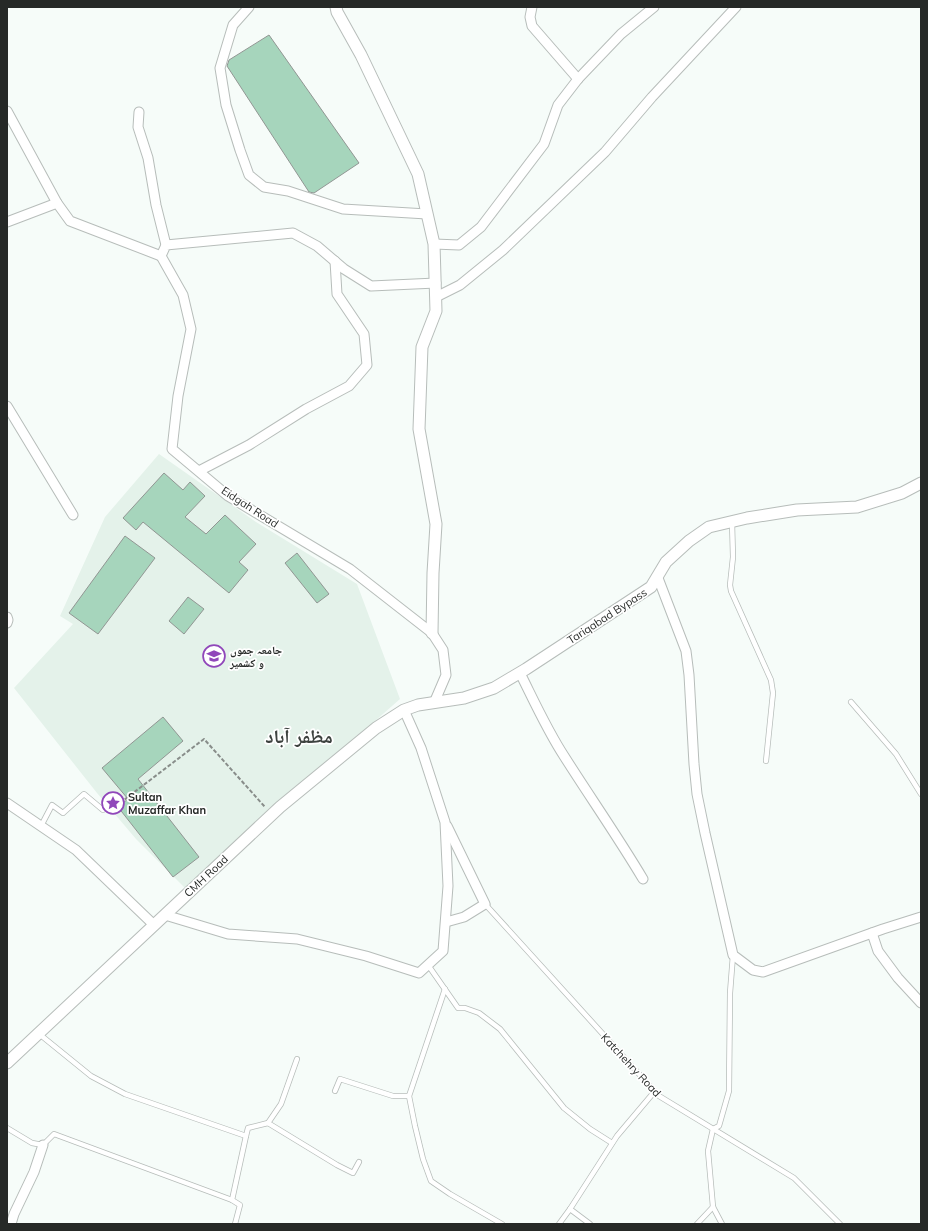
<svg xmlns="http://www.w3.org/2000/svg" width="928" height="1231" viewBox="0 0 928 1231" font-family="Mulish,'Noto Naskh Arabic',sans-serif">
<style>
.built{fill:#e4f2ea}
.building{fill:#a6d5bc;stroke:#919693}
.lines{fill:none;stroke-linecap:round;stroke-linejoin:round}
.service-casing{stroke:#b7bdba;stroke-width:6}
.minor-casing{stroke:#b7bdba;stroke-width:11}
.tertiary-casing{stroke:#b7bdba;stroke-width:13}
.path{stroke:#888d8a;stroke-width:2;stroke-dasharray:4 2;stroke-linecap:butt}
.service{stroke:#fff;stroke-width:4.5}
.minor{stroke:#fff;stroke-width:9}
.tertiary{stroke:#fff;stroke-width:11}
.labels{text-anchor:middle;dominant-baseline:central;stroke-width:3.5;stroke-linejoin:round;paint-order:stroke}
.street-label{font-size:11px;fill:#262927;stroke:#fff}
.poi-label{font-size:11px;font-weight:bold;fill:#262927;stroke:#fff;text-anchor:start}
.town-label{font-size:19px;font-weight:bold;fill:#3d423f;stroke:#fff}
</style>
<rect width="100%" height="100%" fill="#f6fcf9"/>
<!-- built -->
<path class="built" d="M159,454L256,522L357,584L400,699L185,888L136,839L97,793L14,688L73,624L60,616L105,517Z"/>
<!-- building -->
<g class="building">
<path d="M269,35L359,163L314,193L309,192L227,66L229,60Z"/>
<path d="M164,473L183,490L190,482L205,496L185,517L206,534L225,515L256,544L239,562L248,570L229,593L143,522L136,530L123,518Z"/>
<path d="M125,536L155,558L98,634L69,613Z"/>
<path d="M297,553L329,594L317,603L285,563Z"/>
<path d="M188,597L204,609L184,634L169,621Z"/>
<path d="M163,717L183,741L138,779L199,857L173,877L118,807L128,799L102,768Z"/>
</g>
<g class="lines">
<!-- service casing -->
<g class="service-casing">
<g id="service">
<path d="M732,522L733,557L730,585L731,591L771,680L773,693L766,761"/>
<path d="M851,702L896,754L921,794"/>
<path d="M41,826L52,805L63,813L84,794L103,810L112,803"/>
<path d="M485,904L659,1096L794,1178L840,1224"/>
<path d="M428,965L458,1008H465L479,1013L500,1029L564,1108L590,1129L612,1143"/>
<path d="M445,989L409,1096L415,1126L423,1159L431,1181L450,1194L502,1224"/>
<path d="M38,1033L91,1076L125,1094L246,1136L248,1128L268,1123"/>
<path d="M297,1059L281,1104L268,1123L337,1165L353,1173L359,1162"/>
<path d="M335,1091L340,1079L393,1096H409"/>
<path d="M7,1128L32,1143L43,1145L54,1134L232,1200"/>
<path d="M570,1209L617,1136L655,1091"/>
<path d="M235,1224L240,1205L232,1200L246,1136"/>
<path d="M559,1224L570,1209L590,1224"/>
<path d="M697,1224L713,1207"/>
<path d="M722,1224L713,1207L708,1151L713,1129L719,1126L729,1091L730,993L733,955"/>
</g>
</g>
<!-- minor casing -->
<g class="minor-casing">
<g id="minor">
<path d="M249,7L233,25L220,68L226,105L240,150L249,175L264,187L288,191L343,209L427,214"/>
<path d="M532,7L530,17L532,26L578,79"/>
<path d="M7,111L57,203"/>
<path d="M139,112L138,127L148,158L156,205L166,245"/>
<path d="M7,222L57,203L70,221L161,256"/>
<path d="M434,244L459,245L481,227L544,144L558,105L578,79L621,34L654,7"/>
<path d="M161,256L183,295L191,329L178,396L172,449L228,496L350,569L432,633L443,650L446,675L434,703"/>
<path d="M161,256L166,245L293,233L317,246L344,269L371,286L436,283"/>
<path d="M436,297L460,285L503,250L605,152L652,97L736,7"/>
<path d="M7,406L73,515"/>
<path d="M199,471L249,445L306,409L349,386L367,365L364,334L337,294L335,261"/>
<path d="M658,578L686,651L689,675L694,764L697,794L705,833L733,955L753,970L763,972L883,929L921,917"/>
<path d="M7,617L8,620L7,623"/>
<path d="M520,673C534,701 547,730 564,756C590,797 618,837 643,879"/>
<path d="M7,803L76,850L154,925"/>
<path d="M165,915L228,934L297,939L366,956L419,973L443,951L448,886L445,822L421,748L404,710"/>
<path d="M446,922L464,917L485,904L447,826"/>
<path d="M872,933L878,951L898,978L921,1003"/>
<path d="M11,1224L14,1214L34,1172L43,1145"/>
</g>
</g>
<!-- tertiary casing -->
<g class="tertiary-casing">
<g id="tertiary">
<path d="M336,7L337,12L361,55L418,174L434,244L436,311L422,347L419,429L436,524L433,573L432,633"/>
<path d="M7,1063L280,807L376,728L404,710L418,705L464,698L494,688L526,669L651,587L666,562L689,541L709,527L747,518L797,510L857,507L902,493L921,483"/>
</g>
</g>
<!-- path -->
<path class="path" d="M120,803L204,739L265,807"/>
<!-- service -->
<use href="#service" class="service"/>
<!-- minor -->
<use href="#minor" class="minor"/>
<!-- tertiary -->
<use href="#tertiary" class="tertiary"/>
</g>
<!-- icons -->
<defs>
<g id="university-ring" transform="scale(1.15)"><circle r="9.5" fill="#fff" stroke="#9047ba" stroke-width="1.5"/><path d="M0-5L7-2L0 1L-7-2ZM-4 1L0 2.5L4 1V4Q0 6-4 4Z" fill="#9047ba"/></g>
<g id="sight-ring" transform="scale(1.15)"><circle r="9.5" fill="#fff" stroke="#9047ba" stroke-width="1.5"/><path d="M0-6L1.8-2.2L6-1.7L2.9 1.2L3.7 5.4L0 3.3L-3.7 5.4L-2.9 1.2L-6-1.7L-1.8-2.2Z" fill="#9047ba"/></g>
</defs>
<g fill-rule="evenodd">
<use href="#university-ring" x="214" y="656"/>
<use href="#sight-ring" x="113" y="803"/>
</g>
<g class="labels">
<!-- street labels -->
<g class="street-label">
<text transform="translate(250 507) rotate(33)">Eidgah Road</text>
<text transform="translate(607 616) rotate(-33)">Tariqabad Bypass</text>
<text transform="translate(206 876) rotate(-43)">CMH Road</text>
<text transform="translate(631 1065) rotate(47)">Katchehry Road</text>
</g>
<!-- poi labels -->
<g class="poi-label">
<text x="230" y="650">جامعہ جموں<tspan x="230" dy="13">و کشمیر</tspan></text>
<text x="128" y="797">Sultan<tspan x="128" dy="13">Muzaffar Khan</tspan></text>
</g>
<!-- town labels -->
<g class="town-label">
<text x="299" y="736">مظفر آباد</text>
</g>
</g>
<!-- border -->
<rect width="928" height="1231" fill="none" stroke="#262927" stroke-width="16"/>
</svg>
